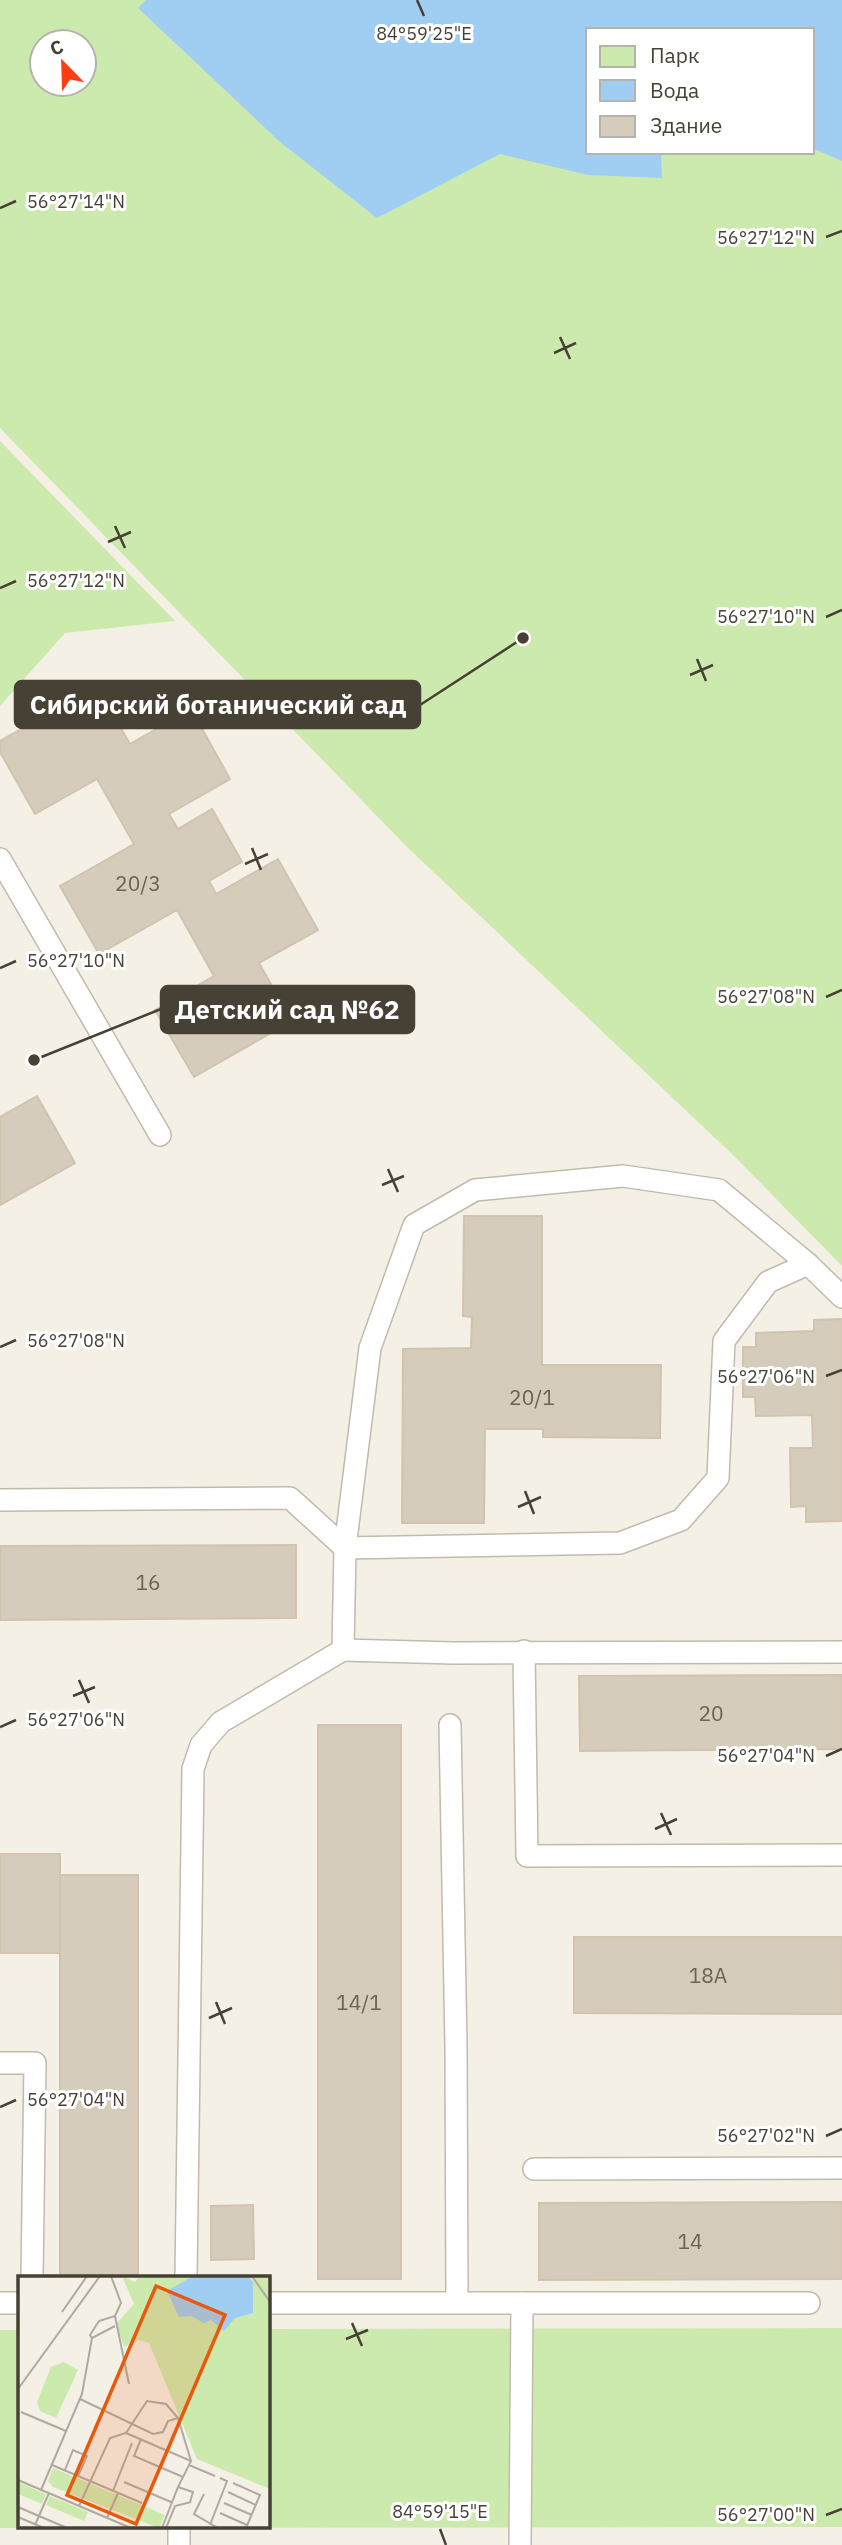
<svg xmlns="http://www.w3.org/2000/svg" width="842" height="2545" viewBox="0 0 842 2545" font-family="'IBM Plex Sans',sans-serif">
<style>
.green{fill:#cceaad;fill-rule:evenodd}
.water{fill:#a0cef3}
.building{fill:#d6ccbb;stroke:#d1c4ae;stroke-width:2}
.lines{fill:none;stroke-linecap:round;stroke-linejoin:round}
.service-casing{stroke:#c2bbab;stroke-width:24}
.service{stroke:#fff;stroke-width:21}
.ticks{fill:none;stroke:#474035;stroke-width:2.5}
.labels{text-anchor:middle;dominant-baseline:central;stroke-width:6;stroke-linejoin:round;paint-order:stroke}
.number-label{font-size:21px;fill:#6b6356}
.inset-road{fill:none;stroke:#afaa9f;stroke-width:2}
.view{fill:#e8590c;fill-opacity:0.15;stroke:#e8590c;stroke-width:3.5}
.inset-edge{fill:none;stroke:#474035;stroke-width:3.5}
.ticks-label{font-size:18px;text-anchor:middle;fill:#474035;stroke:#fff;stroke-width:6;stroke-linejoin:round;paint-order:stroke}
.leader{fill:none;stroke:#474035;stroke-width:2.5}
.callout-dot{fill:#474035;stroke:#fff;stroke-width:2.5}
.callout{fill:#474035;stroke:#474035;stroke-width:2.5}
.callout-label{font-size:26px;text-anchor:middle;font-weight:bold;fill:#fff}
</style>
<rect width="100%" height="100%" fill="#f4f0e6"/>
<!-- green -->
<g class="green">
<path d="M0,0H842V1266L733,1155L408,848L0,428ZM588,30H812V152H588ZM42,42H84V84H42Z"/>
<path d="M0,441L175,621L65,633L0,706Z"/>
<path d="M842,2328V2527L0,2528V2330H19V2526H268V2329Z"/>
</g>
<!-- water -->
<path class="water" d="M146,0H842V161L812,148V30H588V152H661L662,178L588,175L500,154L377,218L280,142L138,8Z"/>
<!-- building -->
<g class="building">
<path d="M97,687L130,744L191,709L230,779L169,814L178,829L212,809L242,862L209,881L216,894L278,859L318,930L259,963L292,1021L194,1077L155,1010L214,976L177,910L99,954L60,886L134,844L97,779L35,814L0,752V741Z"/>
<path d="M37,1096L75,1163L0,1205V1117Z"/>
<path d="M464,1216H542V1365H661L660,1438L543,1437V1429H485L484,1523H402L403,1349L471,1348L472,1317L463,1316Z"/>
<path d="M842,1319V1521L806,1522V1506L791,1507L790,1448H813L812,1415L756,1416L755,1397H743V1347H756V1333L814,1331V1320Z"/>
<path d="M296,1545V1618L0,1620V1546Z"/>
<path d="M842,1675V1749L580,1751L579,1676Z"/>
<rect x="318" y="1725" width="83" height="554"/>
<rect x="0" y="1854" width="60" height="99"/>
<rect x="60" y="1875" width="78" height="401"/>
<path d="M574,1937H842V2014L574,2013Z"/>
<path d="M842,2202V2279L539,2280V2203Z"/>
<path d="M253,2205L254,2259L211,2260V2206Z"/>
</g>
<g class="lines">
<!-- service casing -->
<g class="service-casing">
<g id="service">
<path d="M0,859L160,1135"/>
<path d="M0,1500L290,1498L345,1548L620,1543L681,1520L718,1478L724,1341L768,1282L808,1264L842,1297"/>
<path d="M343,1650L453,1653L842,1652"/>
<path d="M524,1651L527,1856L842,1855"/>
<path d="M450,1725L456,2046L457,2302"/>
<path d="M0,2063H35L32,2277"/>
<path d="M534,2169L842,2168"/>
<path d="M186,2277L193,1769L201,1745L221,1722L343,1650L345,1548L370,1348L414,1225L475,1190L623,1176L719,1190L808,1264"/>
<path d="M0,2303H19"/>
<path d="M268,2303H809"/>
<path d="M179,2545V2526"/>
<path d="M520,2545L522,2303"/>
</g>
</g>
<!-- service -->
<use href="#service" class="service"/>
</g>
<!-- ticks -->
<path class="ticks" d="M417,0L424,16M0,208L16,201M826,237L842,231M560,337L570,359M554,353L576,343M115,526L125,548M108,542L131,532M0,588L16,581M826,617L842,610M697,659L706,681M690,675L713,665M252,848L261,870M245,864L268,854M0,968L16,961M826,997L842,990M388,1169L398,1192M382,1185L404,1176M0,1347L16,1340M826,1376L842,1370M525,1491L534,1514M518,1507L541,1497M79,1680L89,1703M73,1696L95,1687M0,1727L16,1720M826,1756L842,1749M661,1813L671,1835M655,1829L677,1819M216,2002L225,2024M209,2018L232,2008M0,2107L16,2100M826,2136L842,2129M352,2323L362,2346M346,2339L368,2330M826,2515L842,2509M440,2529L446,2545"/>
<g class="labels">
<!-- number labels -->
<g class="number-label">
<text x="138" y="883">20/3</text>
<text x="532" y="1397">20/1</text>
<text x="148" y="1582">16</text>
<text x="711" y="1713">20</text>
<text x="708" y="1975">18А</text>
<text x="359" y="2002">14/1</text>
<text x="690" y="2241">14</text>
</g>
</g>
<!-- overview -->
<g transform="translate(18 2276)">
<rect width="252" height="252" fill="#f4f0e6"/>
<path d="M104,0L117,6L122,0H252V213L179,183L131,67L121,64L106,71L98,48L116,28ZM46,86L60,94L38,142L22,135L19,126L33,91ZM35,192L147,239L141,252L35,211L30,205ZM0,206L28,218L24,228L0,218ZM32,220L70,236L66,245L28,229Z" fill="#cceaad"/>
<path d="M175,0H230L235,6V37L217,42L206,55L193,44L186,47L173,40L161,41L149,15Z" fill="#a0cef3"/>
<path class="inset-road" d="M234,0L252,26M44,36L69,0M97,40L111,108M74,62L72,59L81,45L97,40L103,27L93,0M0,113L82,0M62,123L135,158L145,156L150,145L160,142L173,185M3,136L48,155M108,157L173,185L171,189M123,163L116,180L165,201M34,189L124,227M47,194L55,174L69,180L60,200M0,204L113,252M106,206L153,226M215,207L242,219L228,252M160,211L171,189L197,200M23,214L64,118L74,62L97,50M95,215L114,167M210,216L238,229M186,218L176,238L200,252M206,227L234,239M61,230L92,162L108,157L129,125L148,128L160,142M0,231L49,252M202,237L229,249M0,241L26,252M89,242L100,217M17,249L31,217M192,249L209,205L202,202M144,252L160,211L175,216L172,226M148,252L157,230L173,226"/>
<path class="view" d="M138,10L207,39L118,248L49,219Z"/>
<rect width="252" height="252" class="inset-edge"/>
</g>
<g class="ticks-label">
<text x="424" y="40">84°59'25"E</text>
<text x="76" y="208">56°27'14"N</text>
<text x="766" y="244">56°27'12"N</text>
<text x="76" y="587">56°27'12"N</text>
<text x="766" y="623">56°27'10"N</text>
<text x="76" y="967">56°27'10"N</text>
<text x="766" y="1003">56°27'08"N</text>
<text x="76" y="1347">56°27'08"N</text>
<text x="766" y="1383">56°27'06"N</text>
<text x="76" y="1726">56°27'06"N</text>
<text x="766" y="1762">56°27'04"N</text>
<text x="76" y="2106">56°27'04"N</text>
<text x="766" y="2142">56°27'02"N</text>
<text x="440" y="2518">84°59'15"E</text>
<text x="766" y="2521">56°27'00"N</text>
</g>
<!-- callouts -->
<path class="leader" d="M523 638L420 705M34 1060L161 1009"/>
<g class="callout-dot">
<circle cx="523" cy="638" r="7"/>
<circle cx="34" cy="1060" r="7"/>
</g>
<g class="callout">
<rect x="15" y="681" width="405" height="47" rx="7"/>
<rect x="161" y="986" width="253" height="47" rx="7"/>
</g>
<g class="callout-label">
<text x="218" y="714">Сибирский ботанический сад</text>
<text x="287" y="1019">Детский сад №62</text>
</g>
<!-- legend -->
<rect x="586" y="28" width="228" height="126" fill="#ffffff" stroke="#b5b3ae" stroke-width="2"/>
<rect x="600" y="46" width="35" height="21" fill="#cceaad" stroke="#b5b3ae" stroke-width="2"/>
<text x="650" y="63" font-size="21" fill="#474035">Парк</text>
<rect x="600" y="80" width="35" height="21" fill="#a0cef3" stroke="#b5b3ae" stroke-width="2"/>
<text x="650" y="98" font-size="21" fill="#474035">Вода</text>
<rect x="600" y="116" width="35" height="21" fill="#d6ccbb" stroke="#b5b3ae" stroke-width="2"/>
<text x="650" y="133" font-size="21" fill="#474035">Здание</text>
<!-- north arrow -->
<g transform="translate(63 63) rotate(337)"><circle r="33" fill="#ffffff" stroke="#b5b3ae" stroke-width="2"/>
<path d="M0-5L12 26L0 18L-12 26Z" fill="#ff3d12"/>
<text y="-10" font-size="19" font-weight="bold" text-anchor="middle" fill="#474035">С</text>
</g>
</svg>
